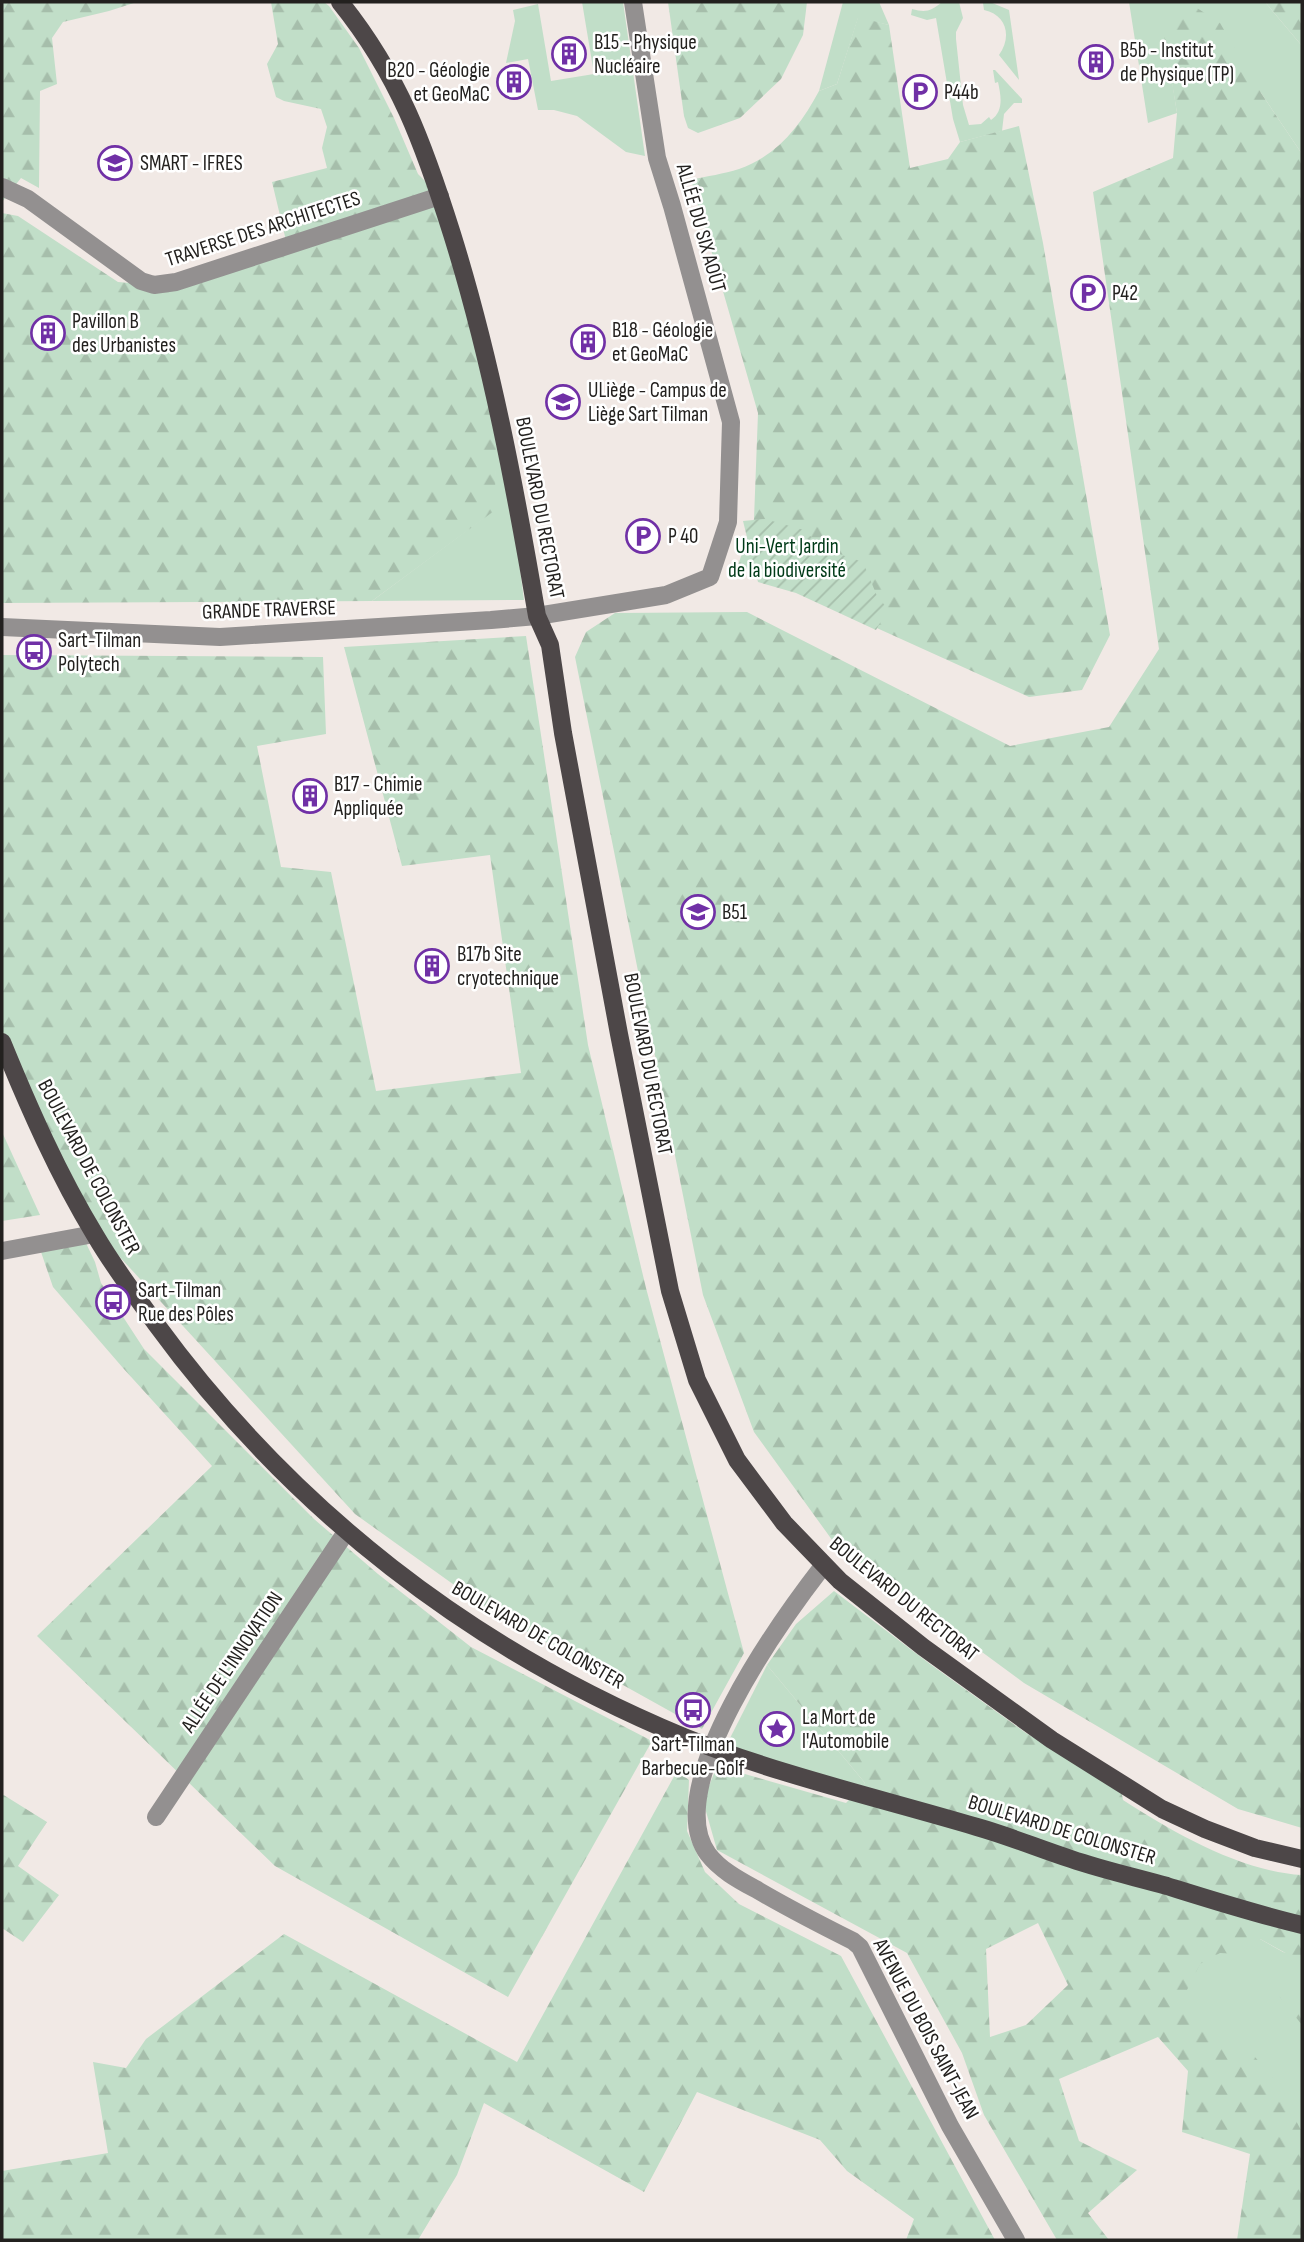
<svg xmlns="http://www.w3.org/2000/svg" width="1304" height="2242" viewBox="0 0 1304 2242" font-family="'Sofia Sans Condensed',sans-serif">
<style>
.grass{fill:#c1dec8}
.forest{fill:url(#forest-firs);fill-rule:evenodd}
.garden{fill:url(#garden-furrows)}
.lines{fill:none;stroke-linecap:round;stroke-linejoin:round}
.minor{stroke:#939090;stroke-width:18}
.major{stroke:#4d4748;stroke-width:18}
.labels{text-anchor:middle;dominant-baseline:central;stroke-width:5;stroke-linejoin:round;paint-order:stroke}
.poi-label{font-size:21px;fill:#23211f;stroke:#fff;text-anchor:start}
.street-label{font-size:21px;fill:#23211f;stroke:#fff}
.park-label{font-size:21px;fill:#003a18;stroke:#fff}
</style>
<defs>
<pattern id="forest-firs" width="22" height="20" patternUnits="userSpaceOnUse" patternTransform="scale(1.75)"><rect width="22" height="20" fill="#c1dec8"/><path d="M5 1l3.5 6h-7zM16 11l3.5 6h-7z" fill="#a6beab"/></pattern>
<pattern id="garden-furrows" width="10" height="10" patternUnits="userSpaceOnUse" patternTransform="scale(1.75)"><rect width="10" height="10" fill="#c1dec8"/><path d="M-1 1l2-2M0 10L10 0M9 11l2-2" fill="none" stroke="#a6beab"/></pattern>
</defs>
<rect width="100%" height="100%" fill="#f1e9e5"/>
<!-- grass -->
<g class="grass">
<path d="M582,2H623L645,156L626,152L577,116L554,110H538L528,59L506,63L515,21L513,10L538,4L551,81L594,74Z"/>
<path d="M843,2H879L889,25L858,18L837,84L819,91Z"/>
<path d="M942,2H959L963,18L956,32V39L963,105L969,125L981,124L989,117L991,120C1004,111 1001,96 998,82L995,83L993,70H995L1022,99V103H1014L1004,114L1002,131L960,142L953,119L936,18L927,20L911,15L912,9C926,13 931,11 942,2Z"/>
<path d="M990,2L1009,10L1019,80L999,55C1012,37 1007,15 984,10L983,3Z"/>
<path d="M1129,2H1265L1302,46V154L1261,93L1162,17L1177,113L1148,123Z"/>
<path d="M499,409L524,600L372,601L493,511Z"/>
<path d="M767,1665L865,1783L858,1792L726,1746Z"/>
<path d="M1222,1934L1260,1939L1283,1952L1302,1957V2186L1154,1986Z"/>
</g>
<!-- forest -->
<g class="forest">
<path d="M2,2H137L109,11L63,22L52,38L57,84L40,91L39,188L21,178L2,202Z"/>
<path d="M271,2H324L329,6L359,48L394,118L418,174L440,196L499,409L494,511L372,601L2,603V213L18,216L118,282L154,285L288,249L272,182L327,168L322,148L327,127L321,109L284,101L276,97L267,64L278,44Z"/>
<path d="M668,2H807L803,35L781,79L740,118L698,133L688,128L684,116Z"/>
<path d="M1265,2H1302V46Z"/>
<path d="M1197,8L1220,23L1261,93L1302,154V1828L1238,1809L1024,1683L835,1544L754,1432L703,1295L575,657L586,632L615,613L747,612L1010,746L1109,727L1159,649L1093,192L1173,158L1177,113L1161,17Z"/>
<path d="M858,17L889,25L910,168L948,159L960,142L1019,126L1043,243L1110,635L1082,690L1029,697L738,565L754,519L758,413L691,180C707,176 724,174 739,169C777,156 801,125 819,91L837,84Z"/>
<path d="M526,636L588,1045L646,1288L744,1653L702,1729L492,1612L355,1514L97,1232L2,1030V655L323,657L326,734L257,746L281,867L331,872L376,1091L521,1073L490,855L402,866L344,647Z"/>
<path d="M2,1132L40,1215L2,1221Z"/>
<path d="M85,1241L95,1262L101,1283L144,1349L314,1519L378,1574L471,1647L652,1741L508,1997L275,1866L37,1636L212,1466L123,1368L53,1287L41,1252Z"/>
<path d="M834,1591L930,1664L1026,1733L1121,1789L1123,1800C1174,1833 1240,1871 1302,1875V1962L1260,1939L1248,1955L1302,2003V2025L1256,1967L1240,1954L1220,1953L1200,1964L1183,1998L1186,2016L1193,2026L1249,2050L1273,2078L1302,2132V2240H1237L1250,2154L1182,2132L1188,2071L1158,2037L1059,2079L1079,2141L1137,2170L1088,2213L1109,2240H1057L984,2115L962,2053L907,1953L717,1850L703,1801L717,1766L846,1803L865,1783L767,1665L796,1624ZM1038,1923L1068,1985L1026,2025L990,2037L986,1949Z"/>
<path d="M677,1771L689,1780L687,1831L705,1872L739,1904L841,1956L995,2240H906L914,2219L847,2171L820,2140L697,2092L644,2192L484,2103L457,2175L418,2240H2V2171L108,2153L93,2062L126,2068L146,2039L284,1934L517,2062Z"/>
<path d="M2,1794L47,1822L18,1866L59,1895L23,1942L2,1928Z"/>
</g>
<!-- garden -->
<path class="garden" d="M765,519L804,530L824,549L863,562L877,596L888,609L876,630L796,593L758,582L743,521Z"/>
<g class="lines">
<!-- minor -->
<g class="minor">
<path d="M2,187L28,199L141,281L154,285L176,282L440,196"/>
<path d="M2,627L220,637L491,620L537,616L666,595L710,577L728,522L731,422L672,206L657,158L633,2"/>
<path d="M2,1251L94,1234"/>
<path d="M823,1566C782,1619 659,1788 708,1854C721,1871 741,1881 759,1891C790,1909 821,1925 853,1941L860,1947L950,2126L1016,2240"/>
<path d="M156,1817L346,1532"/>
</g>
<!-- major -->
<g class="major">
<path d="M340,2C399,75 424,145 452,234C491,359 515,487 537,616L550,645L563,733L619,1034L670,1291L697,1380L737,1460L784,1523L840,1581L923,1647L1052,1740L1162,1809L1205,1829L1255,1848L1302,1859"/>
<path d="M2,1042C29,1108 58,1174 95,1235C113,1266 135,1295 156,1324C292,1510 471,1649 684,1737C779,1775 879,1798 977,1827C1009,1836 1040,1849 1071,1859C1103,1870 1135,1877 1167,1886C1212,1900 1256,1914 1302,1925"/>
</g>
</g>
<!-- icons -->
<defs>
<g id="building-ring" transform="scale(1.75)"><circle r="9.5" fill="#fff" stroke="#7030a6" stroke-width="1.5"/><path d="M-4-6H4V6H1V3H-1V6H-4ZM-2.5-4.3h1.7v1.8h-1.7ZM.8-4.3h1.7v1.8H.8ZM-2.5-1h1.7V.8h-1.7ZM.8-1h1.7V.8H.8Z" fill="#7030a6"/></g>
<g id="parking-ring" transform="scale(1.75)"><circle r="9.5" fill="#fff" stroke="#7030a6" stroke-width="1.5"/><path d="M-3.5-5.5H1a3.5 3.5 0 0 1 0 7H-1V5.5H-3.5ZM-1-3.4V-.6H.8a1.4 1.4 0 0 0 0-2.8Z" fill="#7030a6"/></g>
<g id="university-ring" transform="scale(1.75)"><circle r="9.5" fill="#fff" stroke="#7030a6" stroke-width="1.5"/><path d="M0-5L7-2L0 1L-7-2ZM-4 1L0 2.5L4 1V4Q0 6-4 4Z" fill="#7030a6"/></g>
<g id="bus-ring" transform="scale(1.75)"><circle r="9.5" fill="#fff" stroke="#7030a6" stroke-width="1.5"/><path d="M-5-6H5V4H4V6H2V4H-2V6H-4V4H-5ZM-3.5-4V0h7V-4ZM-3.5 1.2v1.5H-2V1.2ZM2 1.2v1.5H3.5V1.2Z" fill="#7030a6"/></g>
<g id="sight-ring" transform="scale(1.75)"><circle r="9.5" fill="#fff" stroke="#7030a6" stroke-width="1.5"/><path d="M0-6L1.8-2.2L6-1.7L2.9 1.2L3.7 5.4L0 3.3L-3.7 5.4L-2.9 1.2L-6-1.7L-1.8-2.2Z" fill="#7030a6"/></g>
</defs>
<g fill-rule="evenodd">
<use href="#building-ring" x="569" y="54"/>
<use href="#building-ring" x="1096" y="62"/>
<use href="#building-ring" x="514" y="82"/>
<use href="#parking-ring" x="920" y="92"/>
<use href="#university-ring" x="115" y="163"/>
<use href="#parking-ring" x="1088" y="293"/>
<use href="#building-ring" x="48" y="333"/>
<use href="#building-ring" x="588" y="342"/>
<use href="#university-ring" x="563" y="402"/>
<use href="#parking-ring" x="643" y="536"/>
<use href="#bus-ring" x="34" y="652"/>
<use href="#building-ring" x="310" y="796"/>
<use href="#university-ring" x="698" y="912"/>
<use href="#building-ring" x="432" y="966"/>
<use href="#bus-ring" x="113" y="1302"/>
<use href="#bus-ring" x="693" y="1710"/>
<use href="#sight-ring" x="777" y="1729"/>
</g>
<g class="labels">
<!-- poi labels -->
<g class="poi-label">
<text x="594" y="42">B15 - Physique<tspan x="594" dy="24">Nucléaire</tspan></text>
<text x="1120" y="50">B5b - Institut<tspan x="1120" dy="24">de Physique (TP)</tspan></text>
<text x="490" y="70" text-anchor="end">B20 - Géologie<tspan x="490" dy="24">et GeoMaC</tspan></text>
<text x="944" y="92">P44b</text>
<text x="140" y="163">SMART - IFRES</text>
<text x="1112" y="293">P42</text>
<text x="72" y="321">Pavillon B<tspan x="72" dy="24">des Urbanistes</tspan></text>
<text x="612" y="330">B18 - Géologie<tspan x="612" dy="24">et GeoMaC</tspan></text>
<text x="588" y="390">ULiège - Campus de<tspan x="588" dy="24">Liège Sart Tilman</tspan></text>
<text x="668" y="536">P 40</text>
<text x="58" y="640">Sart-Tilman<tspan x="58" dy="24">Polytech</tspan></text>
<text x="334" y="784">B17 - Chimie<tspan x="334" dy="24">Appliquée</tspan></text>
<text x="722" y="912">B51</text>
<text x="457" y="954">B17b Site<tspan x="457" dy="24">cryotechnique</tspan></text>
<text x="138" y="1290">Sart-Tilman<tspan x="138" dy="24">Rue des Pôles</tspan></text>
<text x="802" y="1717">La Mort de<tspan x="802" dy="24">l'Automobile</tspan></text>
<text x="693" y="1744" text-anchor="middle">Sart-Tilman<tspan x="693" dy="24">Barbecue-Golf</tspan></text>
</g>
<!-- street labels -->
<g class="street-label">
<text transform="translate(701 228) rotate(74)">ALLÉE DU SIX AOÛT</text>
<text transform="translate(263 229) rotate(-18)">TRAVERSE DES ARCHITECTES</text>
<text transform="translate(540 508) rotate(79)">BOULEVARD DU RECTORAT</text>
<text transform="translate(269 610) rotate(-2)">GRANDE TRAVERSE</text>
<text transform="translate(648 1064) rotate(79)">BOULEVARD DU RECTORAT</text>
<text transform="translate(89 1167) rotate(62)">BOULEVARD DE COLONSTER</text>
<text transform="translate(904 1599) rotate(39)">BOULEVARD DU RECTORAT</text>
<text transform="translate(538 1635) rotate(30)">BOULEVARD DE COLONSTER</text>
<text transform="translate(232 1662) rotate(-56)">ALLÉE DE L'INNOVATION</text>
<text transform="translate(1062 1830) rotate(17)">BOULEVARD DE COLONSTER</text>
<text transform="translate(926 2029) rotate(62)">AVENUE DU BOIS SAINT-JEAN</text>
</g>
<!-- park labels -->
<g class="park-label">
<text x="787" y="546">Uni-Vert Jardin<tspan x="787" dy="24">de la biodiversité</tspan></text>
</g>
</g>
<!-- border -->
<rect width="1304" height="2242" fill="none" stroke="#23211f" stroke-width="7"/>
</svg>
